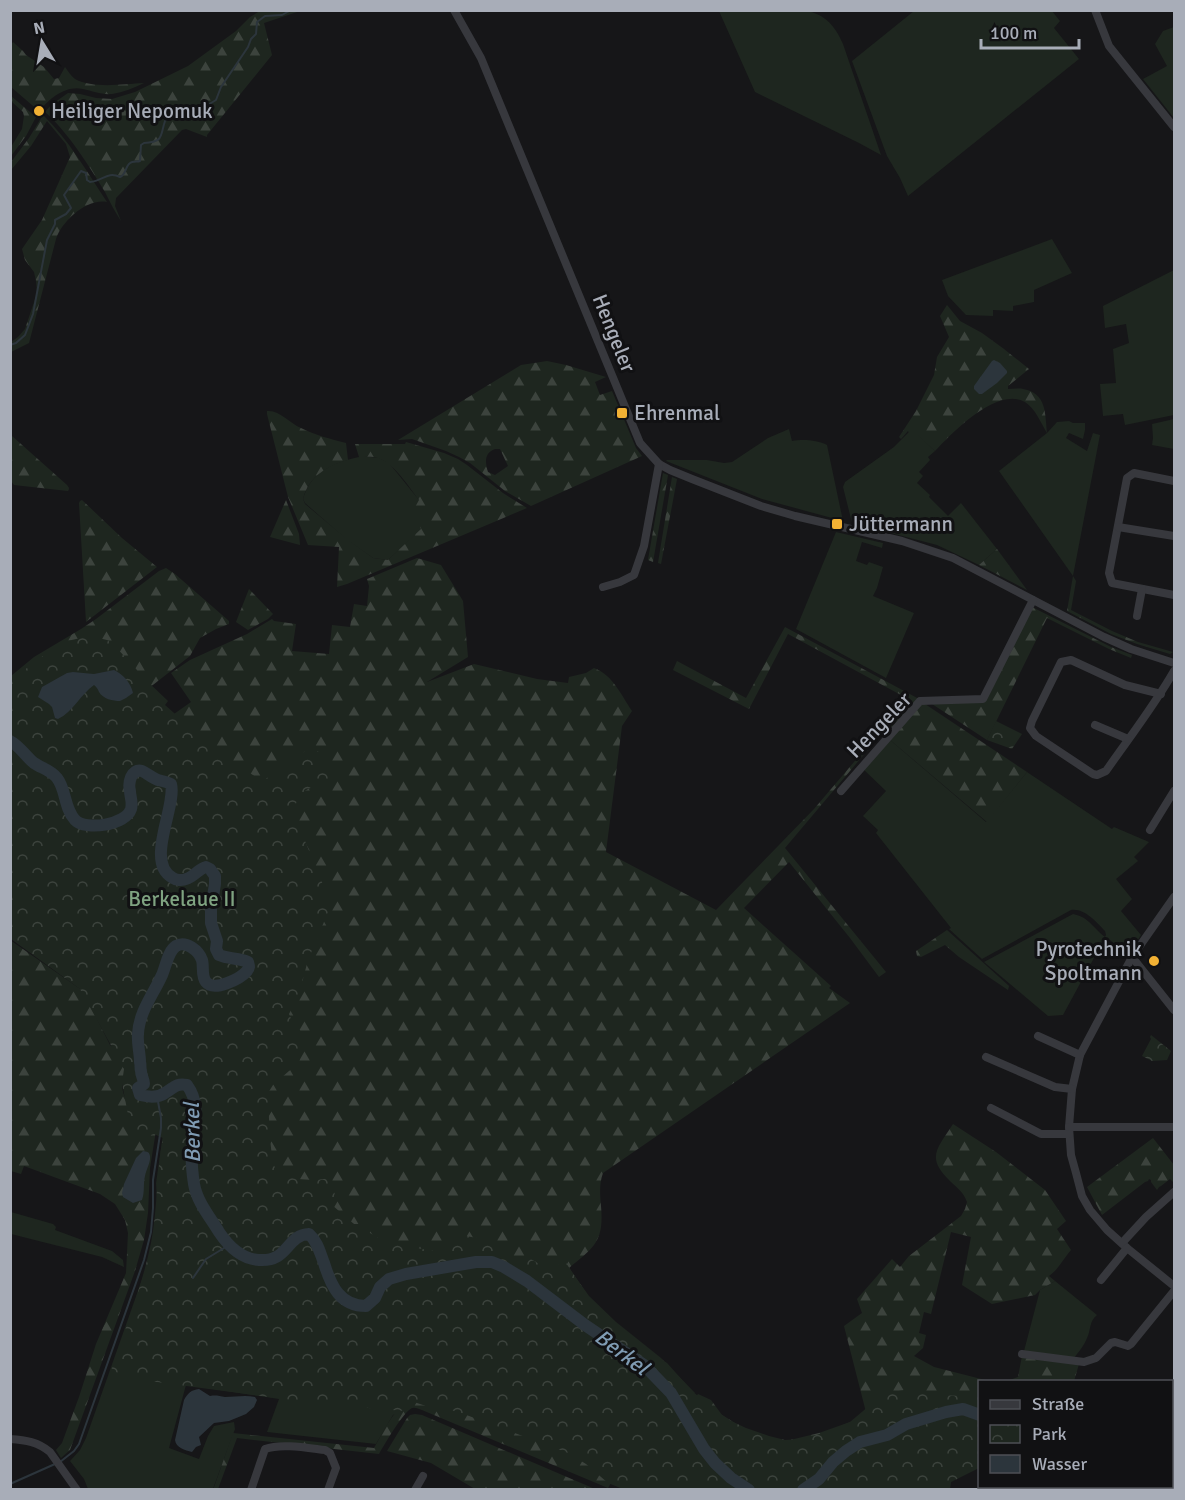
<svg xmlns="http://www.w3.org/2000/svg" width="1185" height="1500" viewBox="0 0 1185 1500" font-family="Signika,sans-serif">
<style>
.green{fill:#1e261f}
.forest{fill:url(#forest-firs);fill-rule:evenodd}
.park{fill:url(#park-crowns)}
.water{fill:#2c353c}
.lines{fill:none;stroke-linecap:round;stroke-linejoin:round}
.stream{stroke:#2c353c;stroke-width:2}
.river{stroke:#2c353c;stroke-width:12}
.minor{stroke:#37383d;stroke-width:8}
.poi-dot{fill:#f2b134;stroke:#111113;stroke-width:2}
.labels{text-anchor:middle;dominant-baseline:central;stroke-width:6;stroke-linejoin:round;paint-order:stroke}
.poi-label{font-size:21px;fill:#a8adb8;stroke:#111113;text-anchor:start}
.street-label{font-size:21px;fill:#a8adb8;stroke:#111113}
.park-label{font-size:21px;fill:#7fa381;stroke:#111113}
.water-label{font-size:22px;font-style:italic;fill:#7f9bb3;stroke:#111113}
</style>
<defs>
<pattern id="forest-firs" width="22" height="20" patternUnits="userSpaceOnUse" patternTransform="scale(1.5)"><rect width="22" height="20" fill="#1e261f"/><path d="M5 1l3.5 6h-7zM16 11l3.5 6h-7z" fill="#3c433d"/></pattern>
<pattern id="park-crowns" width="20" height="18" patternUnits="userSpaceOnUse" patternTransform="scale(1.5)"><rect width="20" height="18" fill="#1e261f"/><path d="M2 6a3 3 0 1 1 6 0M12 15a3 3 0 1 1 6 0" fill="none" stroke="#3c433d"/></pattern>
</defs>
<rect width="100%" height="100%" fill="#161618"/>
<!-- green -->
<g class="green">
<path d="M807,11C826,15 835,26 843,44L881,155L859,143L755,92L719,11Z"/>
<path d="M914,11H1052L1060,21L1054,28L1079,59L908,196L900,178L887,156L852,61Z"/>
<path d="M1174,27V118L1143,79L1167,66L1155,44L1163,31Z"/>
<path d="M1052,239L1072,273L1034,290V302L1013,306V311L993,310V316L966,315L948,296L942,280Z"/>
<path d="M1174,270V415L1125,425L1123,414L1103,416L1100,384L1116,383L1113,349L1129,343L1126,324L1105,328L1103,306Z"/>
<path d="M1174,419V449L1152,445L1153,438L1152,424Z"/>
<path d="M1069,421L1073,423H1085V430L1083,439L1069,433L1066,438L1087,451L1093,433L1100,435L1073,576L999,471L1047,433L1057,422Z"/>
<path d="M789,429L792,441C802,439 818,440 827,445L843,521L762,499L666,461L667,460H707L724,463L732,462L768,438Z"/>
<path d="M912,429L935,451L928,457L930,460L919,472L923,476L917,483L930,495L929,497L948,516L961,503L997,549L979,565L937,545L852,523L843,487L845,482L894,447Z"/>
<path d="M359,457H371L379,458L389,463L419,500L422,529L388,560L373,558L347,540L305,503L303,499C310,472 334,462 359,457Z"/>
<path d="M836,532L883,543L882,548L862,542L856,561L867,565L869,562L883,567L877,588L873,596L914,613L886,678L796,629Z"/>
<path d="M889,739L986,822L1027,772L1112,829L1114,827L1149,842L1134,857L1138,861L1116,879L1132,899L1121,911L1141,935L1128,956L1110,940L1101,945L1063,1015L1048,1016L984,962L1073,914C1089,917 1093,928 1105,937L1106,935L1105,931C1096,922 1085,908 1071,910L982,959L949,929L951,928L876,833L878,830L863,816L886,791L863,769Z"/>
<path d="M163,1134L435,1399L393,1415L376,1444L267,1432L279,1399L186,1385L169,1448L199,1459L208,1436L214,1426L234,1422L235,1429L213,1489H88L84,1479L70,1461L80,1450L86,1438L146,1268L155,1232L157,1203L156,1183Z"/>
<path d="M11,1212L53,1224L56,1227L55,1230L112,1251L123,1260L124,1267L102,1257L11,1234Z"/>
<path d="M1055,1281L1097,1315C1089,1321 1091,1330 1087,1338C1084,1346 1078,1353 1073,1359L1024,1351L1040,1290Z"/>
</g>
<!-- forest -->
<g class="forest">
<path d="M260,11H300L264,23L272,55L207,135V137L186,129L182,130L116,198L115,206L121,221C115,212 110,202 105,192C90,167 67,131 45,112L51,105L68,93L80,94L96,98L112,99L135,92L188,66L236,31L250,17Z"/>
<path d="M13,42L23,51L26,55L44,67L54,79L59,78L65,67C68,71 71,76 75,79C93,89 124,84 144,83C134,88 123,92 112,94C102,95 93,91 83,89C66,85 50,98 39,111L11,87V45Z"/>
<path d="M11,96L36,117L26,136L11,156V147L22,129L24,116L23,112L11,101Z"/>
<path d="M43,115C69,140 87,172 107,202C87,198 62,221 56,239L29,343L11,352V342L18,337L25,329L37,293L36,281L34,272L25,260L22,249L42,220L70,157L66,144L47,121L31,146L11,170V162L29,138Z"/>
<path d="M947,305L960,321L982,333L1004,349L1029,369L1008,386V389C1013,389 1019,388 1023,389C1047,393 1045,414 1047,433C1041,423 1035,408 1025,402C997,386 952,433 935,451L912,430L909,433L908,431L901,439L899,437L916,411L934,375L937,357L949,337L940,316Z"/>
<path d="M547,361L566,365L606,377L595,382L600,395L612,391L636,448L642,456L531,506L505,491L470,463L459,457L446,451L412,439L398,440L521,365ZM495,449H500L508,466L495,475L488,472C485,462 484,453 495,449Z"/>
<path d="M267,411C280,410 289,423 301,428C315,435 330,439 346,443L348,460C327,466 309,476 303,499L305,504L348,540L373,558L388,560L421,529L413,511L419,500C409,487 394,463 378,458C372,456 365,457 359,457L355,444H405L406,442L444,453L458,459L467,465L503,493L527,508L347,584L337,587L339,547L308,545L288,497L267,414Z"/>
<path d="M12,436L67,485L69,488L68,491L14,485L11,481L10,438Z"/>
<path d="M663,473L668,475L653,562L648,560Z"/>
<path d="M672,477L677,479L661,564L658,563Z"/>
<path d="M82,500L122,538L157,567L86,622L79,503L80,501Z"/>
<path d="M286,500L299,534L300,545L270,537Z"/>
<path d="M997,549L1027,590L979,565Z"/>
<path d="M417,558L441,565L463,601L468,657L427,682L474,664L537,679L568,683L569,677L586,673L594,668C613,675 621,695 632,711L622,726L606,852L716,910L814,809L877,735V739L785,848L886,972L879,977L850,938L789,862L744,908L831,986L829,988L850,1003L603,1173C599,1184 600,1194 601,1206C604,1241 595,1247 569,1268L589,1296L616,1322L661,1358L695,1393L682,1392L414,1262L271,1172L174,714L191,702L171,673L190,660L247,634L272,619L274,621L296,624L292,651L329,654L332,625L350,627L354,604L367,606L369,586L367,579Z"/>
<path d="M166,568L175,574L229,621V624L216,629L200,638L190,656L149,688L11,691V676L34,657L81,629L96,619L159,571Z"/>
<path d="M1073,576L1076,581L1071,610L1112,631L1138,642L1173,652L1170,654L1137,644L1111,634L1067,611Z"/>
<path d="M249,589L273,614L268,619L248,630L236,622Z"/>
<path d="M1032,607L1111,647L1132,655L1131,658L1109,649L1047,618L987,740L929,702L985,701Z"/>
<path d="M785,627L919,699L890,731L889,728L912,701L788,634L749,709L673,670L677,661L746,698Z"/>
<path d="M922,702L1027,772L987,822L889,739Z"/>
<path d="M947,930L1009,986L1008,990L959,957L945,945L921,957L917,956L916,951Z"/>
<path d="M10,940L83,991L110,1045L116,1050L126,1073C113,1100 138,1110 157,1124L150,1168L148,1213L144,1240L135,1271L70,1450L61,1458L56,1450L62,1443L66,1432L79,1397L96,1344L126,1273L128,1233L125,1220L115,1204L100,1194L24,1166L21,1174L11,1171Z"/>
<path d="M953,1124L996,1152L1045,1190L1066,1221L1057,1229L1071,1250C1063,1259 1059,1269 1049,1276L1055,1281L1040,1290L1035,1295L992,1304L962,1285L971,1237L951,1232L931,1314L924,1312L919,1333L926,1335L923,1348L914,1356L934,1367L989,1381L980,1382L979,1408L774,1490L691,1404L698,1394L711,1400L722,1415L748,1431L778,1443L819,1433L867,1416L844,1326L862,1313L857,1299L892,1259L900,1267L909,1256L961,1216L965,1209L967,1202C963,1191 958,1189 950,1181C925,1157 938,1148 953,1124Z"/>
<path d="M1153,1138L1174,1165V1183L1170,1179L1161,1186L1159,1187L1157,1190L1151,1182V1180L1149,1179L1148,1181L1145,1182L1102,1215L1087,1187Z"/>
<path d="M1022,1356L1079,1364L1074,1381L1004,1382L1018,1377Z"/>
<path d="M417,1399H435L617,1472L608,1488L422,1410C418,1409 416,1407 412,1408C404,1411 384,1445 379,1454L237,1438L218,1489L213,1490L233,1433L374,1448C385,1430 394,1404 417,1399Z"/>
<path d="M415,1414L422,1415L595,1489H475L431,1463L387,1451L407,1418L410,1415Z"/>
</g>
<!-- park -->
<g class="park">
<path d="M90,636L107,640L114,645L148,682L168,701L165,705L218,752L226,771L230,772L233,768L236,767C245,773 251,771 258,780C272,778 284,771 292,760H296L305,751L314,749L324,755L336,779C327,782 317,785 308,789C290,798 293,823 303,836L326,892L329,901V910L308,960L299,994L289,1014L293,1023L300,1030L305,1047L297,1066L289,1071L273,1085L268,1093C269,1107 269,1162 277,1171C281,1177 292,1178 298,1179C309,1180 321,1181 331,1177C334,1187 337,1196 332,1205L354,1224H359L370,1233L383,1241L432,1251L452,1237L466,1236L477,1238L502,1253L513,1256L529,1258L546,1268L566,1263L593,1303L605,1316L639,1341L650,1352L667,1363L690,1389L709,1406L731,1421L746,1428L769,1436L785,1440L803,1439L826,1432L850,1422L869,1406L881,1394L916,1388L924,1392L934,1395L965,1396L979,1394V1468L951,1482L950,1489H623L608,1483L586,1464L568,1453L461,1413L440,1407L426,1406L408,1400L404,1411L321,1404L149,1381L111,1371C125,1329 142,1287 151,1243C158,1208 156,1172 163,1138L154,1134L147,1136L129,1132V1120L122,1083L124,1069L80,989L11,939V680L59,644L67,641Z"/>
<path d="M996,721L1022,734L1012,749L987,740Z"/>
<path d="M1151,1035L1171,1051L1167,1060L1152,1061L1142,1056L1151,1039L1150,1037Z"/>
</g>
<!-- water -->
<g class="water">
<path d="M994,360L1000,363L1007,371V373L997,383L982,394H979L974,389V386L992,361Z"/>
<path d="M114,670C123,674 131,683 133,693L126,698L120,701C113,701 103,699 99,692C98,690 97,687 94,685C81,694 73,712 58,719L55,718L52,707L49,704L38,697L42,687L67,673L73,672L94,674Z"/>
<path d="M143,1151C147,1152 149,1151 150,1156C151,1162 146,1170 145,1176C143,1184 145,1192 142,1200L133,1203L123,1197L122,1193L124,1184L136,1158Z"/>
<path d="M199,1389L210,1396C216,1395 219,1396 225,1397C235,1397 245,1395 255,1397L257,1400L254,1407L246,1414L229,1421L214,1423L199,1437L201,1445L196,1447L192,1452C185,1450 176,1448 175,1440L184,1400C188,1393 191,1390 199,1389Z"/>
</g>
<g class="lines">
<!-- stream -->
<g class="stream">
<path d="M10,345L16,343L25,335L33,314L47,240L55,224V220L66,214L71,208L64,195L81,171L86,173L87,180L90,182C103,181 107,171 120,177C127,174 125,164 132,162C135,161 138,162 140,161L141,145L144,143C164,142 160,136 165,121L169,118L180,119L188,117L216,100L221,87L248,47L251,39L256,34L257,22L265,16L282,15L291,10"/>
<path d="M193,1278L206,1259L229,1245"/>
<path d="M60,1462L74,1451L79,1444L144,1260L151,1232L153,1208V1180L161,1128V1118L157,1096"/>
<path d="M10,1484L55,1464"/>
</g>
<!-- river -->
<g class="river">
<path d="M10,741C20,746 25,756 34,763C41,768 51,770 57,778C66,789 64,808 75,820C86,831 126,825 131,809C133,802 130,797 130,791C128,783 131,768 142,771C147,773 152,778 158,780C162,781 167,782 171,784C177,806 144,863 173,878C176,880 182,881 186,879C194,877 198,869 206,867L210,869L215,876V884L211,909V923L217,941L216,949L219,955C228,959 239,958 248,962C249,966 250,967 247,971C240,979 214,992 206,982C201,976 204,967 202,960C199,951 186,940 176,946C168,951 166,966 162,975C153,995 139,1012 138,1034C137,1043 140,1053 140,1062C141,1065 140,1068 141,1071C141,1076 144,1079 144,1084L138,1088L140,1095C148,1097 158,1098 165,1093C174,1088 175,1083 187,1085C201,1104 194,1125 192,1147C191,1159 192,1171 194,1184C197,1202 210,1217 219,1232C229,1247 241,1259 259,1260C289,1262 286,1235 309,1234C318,1242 320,1253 324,1263C331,1286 340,1306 366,1306L375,1298L380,1287L389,1279L406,1274L476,1262H492L504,1267L527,1281L585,1325L644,1365L671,1393L704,1449L715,1463L731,1478L749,1490"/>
<path d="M803,1490L819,1479L833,1462L846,1451L860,1442L887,1435L906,1424L946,1412L963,1409L980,1415"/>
</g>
<!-- minor -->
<g class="minor">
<path d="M454,10L481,58L640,443L659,464L670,470L692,479L761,506L795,516L902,541L953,558L1104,637L1131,649L1174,663"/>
<path d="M1095,10L1109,46L1174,127"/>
<path d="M1174,481L1134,473L1127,478L1109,573L1112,583L1174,595"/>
<path d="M1118,527L1174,536"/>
<path d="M603,587L620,582L634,575L644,546L659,464"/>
<path d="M1137,616L1142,589"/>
<path d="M1161,694L1125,685L1071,660L1061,662L1032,721L1030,728L1036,736L1093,774L1097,775L1106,771C1129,738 1154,706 1174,671"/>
<path d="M1095,725L1128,739"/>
<path d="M841,791L920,701L983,699L1033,600"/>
<path d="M1150,830L1174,791"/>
<path d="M1174,897L1132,957L1080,1055L1072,1089L1069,1127L1071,1155L1076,1173L1082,1196L1090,1210L1107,1230L1127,1248L1174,1286"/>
<path d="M1132,957L1174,1010"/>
<path d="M1038,1036L1080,1055"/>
<path d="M986,1057L1055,1087L1072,1089"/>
<path d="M991,1108L1041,1134H1069"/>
<path d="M1069,1127H1174"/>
<path d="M1122,1243L1146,1217L1174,1192"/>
<path d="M1101,1280L1127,1248"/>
<path d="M1022,1354L1084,1362L1096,1358L1111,1343L1115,1342L1128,1346L1131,1344L1174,1291"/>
<path d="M10,1439C26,1440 38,1442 50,1452L77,1490"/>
<path d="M251,1490L265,1449C281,1443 308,1448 325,1450L330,1453L336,1468L328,1490"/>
<path d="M415,1490L423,1476"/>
</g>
</g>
<!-- markers -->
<g class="poi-dot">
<circle cx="39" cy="111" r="6"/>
<rect x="616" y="407" width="12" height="12" rx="3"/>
<rect x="831" y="518" width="12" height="12" rx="3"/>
<circle cx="1154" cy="961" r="6"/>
</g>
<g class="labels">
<!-- poi labels -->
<g class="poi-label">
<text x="51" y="111">Heiliger Nepomuk</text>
<text x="634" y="413">Ehrenmal</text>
<text x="849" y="524">Jüttermann</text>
<text x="1142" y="949" text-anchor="end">Pyrotechnik<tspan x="1142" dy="24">Spoltmann</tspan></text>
</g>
<!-- street labels -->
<g class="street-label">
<text transform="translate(614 333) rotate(68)">Hengeler</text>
<text transform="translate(879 725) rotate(-46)">Hengeler</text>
</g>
<!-- park labels -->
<g class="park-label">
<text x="182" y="899">Berkelaue II</text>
</g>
<!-- water labels -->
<g class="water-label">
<text transform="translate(192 1133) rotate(-91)">Berkel</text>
<text transform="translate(622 1352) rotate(37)">Berkel</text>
</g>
</g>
<!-- border -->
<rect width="1185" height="1500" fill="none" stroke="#a8adb8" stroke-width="24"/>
<!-- legend -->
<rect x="978" y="1380" width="195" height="108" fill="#111113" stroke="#4d4f55" stroke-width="1.5"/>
<rect x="990" y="1400" width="30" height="9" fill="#37383d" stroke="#4d4f55" stroke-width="1.5"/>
<text x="1032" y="1410" font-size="18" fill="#a8adb8">Straße</text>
<rect x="990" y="1425" width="30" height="18" fill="url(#park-crowns)" stroke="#4d4f55" stroke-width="1.5"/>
<text x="1032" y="1440" font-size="18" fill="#a8adb8">Park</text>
<rect x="990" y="1455" width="30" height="18" fill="#2c353c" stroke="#4d4f55" stroke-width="1.5"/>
<text x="1032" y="1470" font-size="18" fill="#a8adb8">Wasser</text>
<!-- north arrow -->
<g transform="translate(42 42) rotate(349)" stroke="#111113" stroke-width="4.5" paint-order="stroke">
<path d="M0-4.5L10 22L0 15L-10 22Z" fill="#a8adb8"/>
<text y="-9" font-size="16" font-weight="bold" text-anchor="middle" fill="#a8adb8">N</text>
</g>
<!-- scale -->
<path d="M981 39v9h98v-9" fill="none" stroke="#a8adb8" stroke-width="3"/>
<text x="990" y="39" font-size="18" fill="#a8adb8" stroke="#111113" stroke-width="4.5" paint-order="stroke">100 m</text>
</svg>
